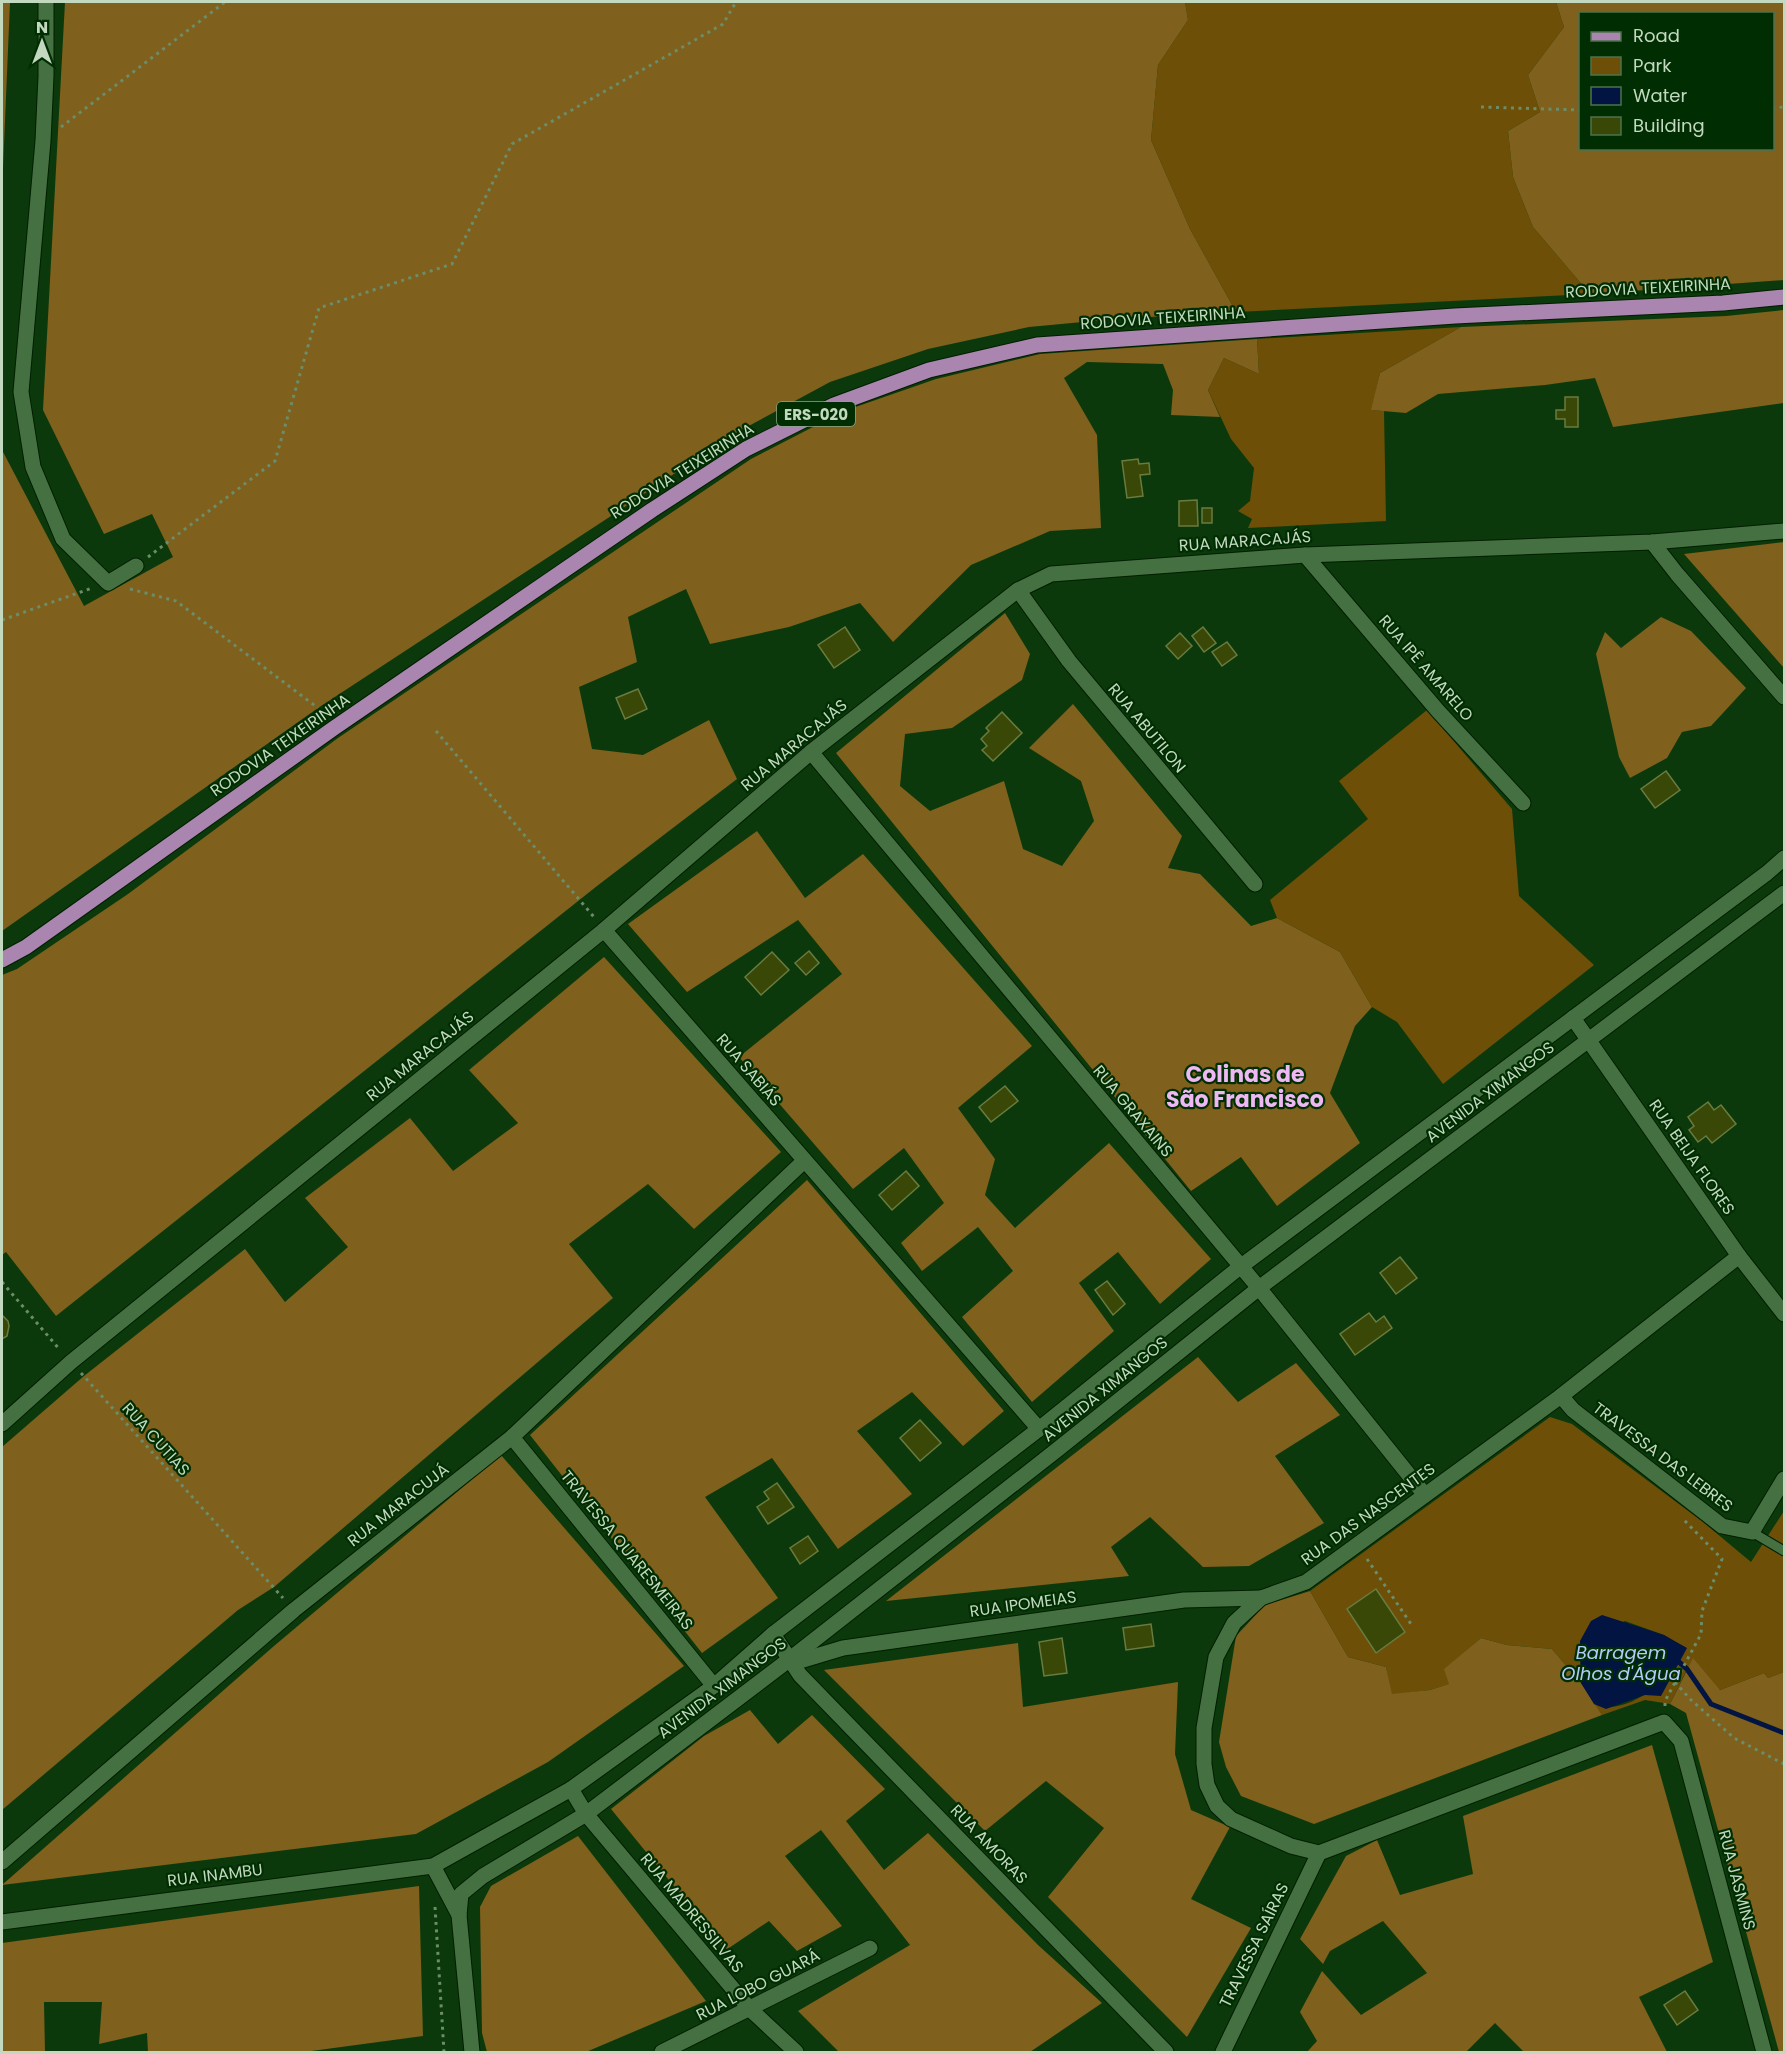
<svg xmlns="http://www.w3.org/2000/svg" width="1786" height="2054" viewBox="0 0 1786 2054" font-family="Poppins,sans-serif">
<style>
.green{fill:#6d4f07}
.forest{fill:#7f601c;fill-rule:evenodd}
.water{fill:#021442}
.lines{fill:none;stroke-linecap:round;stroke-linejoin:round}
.stream{stroke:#021442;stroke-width:5}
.building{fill:#394807;stroke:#697b3f;stroke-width:1.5}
.service-casing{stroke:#001e00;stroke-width:11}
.minor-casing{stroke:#001e00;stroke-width:17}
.primary-casing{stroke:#001e00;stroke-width:17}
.path{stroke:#6c8d6a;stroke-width:3;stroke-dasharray:3 4.5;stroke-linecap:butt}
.service{stroke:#457142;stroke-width:9}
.minor{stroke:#457142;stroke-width:15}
.primary{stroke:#aa85af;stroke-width:15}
.labels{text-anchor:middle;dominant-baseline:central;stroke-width:4.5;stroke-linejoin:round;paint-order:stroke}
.shield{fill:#002e02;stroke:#88a686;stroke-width:1.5}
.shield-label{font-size:15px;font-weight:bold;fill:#c2d9bf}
.street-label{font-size:16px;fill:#c2d9bf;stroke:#002e02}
.water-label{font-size:18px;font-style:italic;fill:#b3ccfc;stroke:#002e02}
.district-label{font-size:22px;font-weight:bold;fill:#eeb8f4;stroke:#002e02}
</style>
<rect width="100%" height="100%" fill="#0c390c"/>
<!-- green -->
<g class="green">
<path d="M1185,2H1556L1564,27L1528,75L1540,112L1508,131L1513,177L1533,227L1590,294L1236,312L1190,229L1151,140L1158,65L1188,20Z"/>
<path d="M1461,327L1380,373L1372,410L1384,411L1386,521L1248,528L1252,519L1238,511L1250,501L1254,468L1231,439L1208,390L1224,358L1259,374L1257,339Z"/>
<path d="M1427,710L1512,809L1519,896L1594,965L1443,1084L1397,1022L1372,1007L1340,952L1277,918L1270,900L1368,819L1339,781Z"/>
<path d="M1550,1417L1572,1424L1703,1522L1751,1562L1784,1511V1672L1768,1678L1764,1673L1720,1690L1687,1669L1670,1704L1645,1700L1602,1715L1594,1704C1630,1718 1670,1677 1686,1649L1664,1635L1625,1621L1580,1641L1581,1683L1552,1649L1507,1645L1481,1638L1445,1669L1450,1684L1430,1690L1391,1695L1386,1667L1348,1657L1310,1591Z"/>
</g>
<!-- forest -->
<g class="forest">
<path d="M2,2H10L2,192Z"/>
<path d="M65,2H1185L1188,20L1158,65L1151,140L1190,229L1236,312L1115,319L1029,327L928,349L830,382L732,435L611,516L318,708L2,931V450L84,606L173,557L152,514L104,534L43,410Z"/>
<path d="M1556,2H1784V280L1590,294L1533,227L1513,177L1508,131L1540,112L1528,75L1564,27ZM1580,14H1772V148H1580Z"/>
<path d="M1784,310V403L1613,427L1595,378L1545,385L1438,394L1406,413L1371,410L1380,373L1461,327L1726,316Z"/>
<path d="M1257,339L1259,374L1224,358L1208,390L1220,417L1171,415L1173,390L1163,364L1087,362L1064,378L1097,435L1101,528L1050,531L971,565L893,642L860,603L789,627L710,644L686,589L628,617L637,662L579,687L592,749L643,755L709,720L737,779L597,886L56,1316L6,1252L2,1255V975L17,969L128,894L338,738L619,548L751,459L844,411L936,379L1040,354Z"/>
<path d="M1784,542V668L1684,554Z"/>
<path d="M1005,613L1030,654L1022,680L952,728L905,734L900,786L930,811L1004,781L1023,849L1062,866L1094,821L1081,781L1029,748L1073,704L1182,836L1168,868L1200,874L1251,926L1277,918L1340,952L1372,1007L1355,1026L1330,1093L1360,1143L1277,1206L1241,1157L1191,1191L836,753Z"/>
<path d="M1661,617L1691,631L1746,688L1711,726L1682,732L1667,758L1630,778L1619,757L1596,654L1605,632L1621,648Z"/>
<path d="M757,831L805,898L863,854L1032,1046L958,1108L995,1159L985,1195L1015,1228L1109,1143L1211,1259L1160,1304L1118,1252L1079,1283L1114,1331L1032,1402L962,1317L1013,1271L978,1227L922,1271L901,1243L944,1203L904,1148L853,1189L739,1057L842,974L798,920L687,992L628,924Z"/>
<path d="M604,957L781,1152L694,1229L648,1184L569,1244L613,1298L274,1587L238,1610L2,1810V1447L84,1376L245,1249L285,1302L348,1247L305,1198L410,1118L453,1171L518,1123L469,1070Z"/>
<path d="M807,1180L1004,1411L963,1446L912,1392L857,1431L912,1494L838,1549L772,1458L705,1497L778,1598L702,1653L530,1435Z"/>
<path d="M1198,1357L1238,1402L1296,1363L1340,1415L1275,1456L1324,1523L1249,1566L1203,1567L1150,1517L1111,1547L1129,1576L886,1601Z"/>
<path d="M501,1455L684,1666L548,1762L416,1834L2,1885L274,1646Z"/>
<path d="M1310,1591L1348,1657L1386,1667L1392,1694L1430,1690L1449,1684L1444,1669L1481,1638L1507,1645L1552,1649L1581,1683L1602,1715L1314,1824L1241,1796L1226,1767L1219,1742L1236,1636L1265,1605Z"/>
<path d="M1018,1643L1023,1707L1178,1682L1175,1754L1191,1810L1230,1827L1191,1899L1251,1928L1187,2037L1048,1897L1104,1828L1046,1781L985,1831L824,1670Z"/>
<path d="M1693,1658L1720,1690L1764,1673L1768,1678L1784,1672V2052H1779L1686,1713L1670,1704Z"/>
<path d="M750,1710L778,1744L812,1715L885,1789L846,1821L884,1870L928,1833L1038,1945L1102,2003L1030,2052H839L798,2011L910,1945L821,1830L785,1856L842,1926L797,1951L769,1921L726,1950L611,1809L704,1736Z"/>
<path d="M1652,1745L1713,1962L1639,1997L1667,2052H1524L1495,2023L1466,2052H1307L1317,2041L1300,2012L1322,1971L1361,2015L1427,1973L1383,1921L1330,1951L1323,1964L1300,1939L1346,1856L1377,1840L1400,1895L1473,1874L1463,1816Z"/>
<path d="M578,1836L706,2001L586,2052H487L482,2033L480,1907L491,1886Z"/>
<path d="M419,1886L423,2036L304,2052H148L147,2033L99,2044L102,2002H44L45,2052H2V1943Z"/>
</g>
<!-- water -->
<path class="water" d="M1602,1615L1664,1635L1687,1648L1661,1696L1645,1695L1606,1709L1594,1704L1581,1683L1580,1641L1591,1621Z"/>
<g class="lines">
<!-- stream -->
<path class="stream" d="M1679,1662L1687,1669L1711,1704L1784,1733"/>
</g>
<!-- building -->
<g class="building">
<path d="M1565,397H1578V427H1565V419H1556V410H1565Z"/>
<path d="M1138,459L1139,464L1149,463L1150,474L1140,475L1143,496L1127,498L1122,461Z"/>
<path d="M1197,500L1198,526H1179V501Z"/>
<rect x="1202" y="508" width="10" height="15"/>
<path d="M845,627L860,650L834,668L818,645Z"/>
<path d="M1203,627L1216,643L1204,652L1192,636Z"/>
<path d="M1180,633L1192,646L1178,659L1166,646Z"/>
<path d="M1227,642L1237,655L1222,666L1212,652Z"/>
<path d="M638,689L647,709L625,719L616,698Z"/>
<path d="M1002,712L1022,733L993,761L982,750L987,746L981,739L989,731L986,728Z"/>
<path d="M1666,771L1680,790L1655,808L1641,789Z"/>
<path d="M809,951L819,963L806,975L795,963Z"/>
<path d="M772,952L789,970L761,995L745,977Z"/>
<path d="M1005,1086L1018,1101L991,1122L979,1107Z"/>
<path d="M1708,1102L1714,1110L1721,1105L1736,1124L1712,1143L1706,1136L1698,1142L1689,1130L1694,1126L1688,1117Z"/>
<path d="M906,1171L919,1186L892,1210L879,1195Z"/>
<path d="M1400,1257L1417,1278L1396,1294L1380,1273Z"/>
<path d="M1107,1281L1125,1304L1113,1315L1095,1290Z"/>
<path d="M1369,1313L1376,1322L1384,1316L1392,1328L1355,1355L1340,1334Z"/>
<path d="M2,1315L8,1321L9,1326L7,1336L2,1339Z"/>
<path d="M920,1420L941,1443L920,1461L900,1438Z"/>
<path d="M777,1483L794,1507L768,1524L757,1507L769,1499L764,1492Z"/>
<path d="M808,1536L818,1551L800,1564L790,1548Z"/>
<path d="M1376,1589L1405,1632L1376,1653L1347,1609Z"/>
<path d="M1151,1624L1154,1646L1126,1650L1123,1628Z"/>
<path d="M1062,1638L1067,1673L1044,1676L1039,1642Z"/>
<path d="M1685,1991L1698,2010L1677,2025L1664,2005Z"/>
</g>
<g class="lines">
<!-- service casing -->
<g class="service-casing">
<path id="service" d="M1752,1532L1784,1551"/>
</g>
<!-- minor casing -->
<g class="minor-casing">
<g id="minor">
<path d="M46,2V76L43,141L21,392L33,467L63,539L108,583L136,566"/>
<path d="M1652,542L1677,574L1784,697"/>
<path d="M1305,555L1438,711L1523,803"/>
<path d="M1018,590L1069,661L1255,884"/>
<path d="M811,752L1259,1288L1425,1495"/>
<path d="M604,930L1039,1429"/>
<path d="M1573,1018L1739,1256L1784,1314"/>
<path d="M1739,1256L1561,1396L1306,1582L1261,1598L1234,1623L1216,1657L1204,1728V1764L1207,1785L1217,1806L1231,1819L1291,1846L1319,1853L1664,1722L1681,1741L1764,2052"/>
<path d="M1561,1396L1573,1410L1722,1526L1752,1532L1784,1479"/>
<path d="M2,1424L71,1362L604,930L811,752L1018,590L1051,574L1305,555L1652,542L1784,531"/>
<path d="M512,1437L714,1686"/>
<path d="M773,1634L800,1675L1166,2052"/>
<path d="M793,1663L843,1648L1184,1600L1261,1598"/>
<path d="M571,1789L586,1814L750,2009L796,2052"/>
<path d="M2,1862L294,1610L512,1437L804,1161"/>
<path d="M433,1866L459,1915L472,2052"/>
<path d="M459,1915L461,1894L483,1876L586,1814L790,1659L1058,1449L1259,1288L1784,893"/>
<path d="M2,1922L433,1866L571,1789L714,1686L773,1634L1039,1429L1240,1267L1767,873L1784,858"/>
<path d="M662,2052L870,1948"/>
<path d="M1223,2052L1319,1853"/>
</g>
</g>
<!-- primary casing -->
<g class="primary-casing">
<path id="primary" d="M2,960L26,947L334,728L652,510L746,449L834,405L929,370L1037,345L1455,316L1723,303L1784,297"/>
</g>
<!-- path -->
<g class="path">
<path d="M1481,107L1580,110"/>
<path d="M1772,108L1784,107"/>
<path d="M61,127L225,2"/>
<path d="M148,557L275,461L319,308L452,264L512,144L723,24L736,2"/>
<path d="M130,589L176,601L318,708"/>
<path d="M2,620L92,588"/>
<path d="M436,731L594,917"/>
<path d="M2,1282L60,1350"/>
<path d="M81,1373L283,1598"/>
<path d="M1367,1559L1413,1627"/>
<path d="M1675,1682L1690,1699L1734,1738L1784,1764"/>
<path d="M1665,1706V1701L1701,1634L1702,1611L1722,1559L1682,1518"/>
<path d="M435,1907L444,2052"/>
</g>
<!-- service -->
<use href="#service" class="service"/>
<!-- minor -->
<use href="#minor" class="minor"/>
<!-- primary -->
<use href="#primary" class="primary"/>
</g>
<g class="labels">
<!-- shield labels -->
<rect class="shield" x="777" y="402" width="78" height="24" rx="4.5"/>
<g class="shield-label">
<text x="816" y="414">ERS-020</text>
</g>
<!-- street labels -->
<g class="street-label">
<text transform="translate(1648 288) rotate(-3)">RODOVIA TEIXEIRINHA</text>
<text transform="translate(1163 318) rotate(-4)">RODOVIA TEIXEIRINHA</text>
<text transform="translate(682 471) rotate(-32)">RODOVIA TEIXEIRINHA</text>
<text transform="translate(1245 541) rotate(-4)">RUA MARACAJÁS</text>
<text transform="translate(1426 668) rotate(49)">RUA IPÊ AMARELO</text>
<text transform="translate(1147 728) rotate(50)">RUA ABUTILON</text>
<text transform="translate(280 745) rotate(-35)">RODOVIA TEIXEIRINHA</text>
<text transform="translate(794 745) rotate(-40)">RUA MARACAJÁS</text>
<text transform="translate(420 1056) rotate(-39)">RUA MARACAJÁS</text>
<text transform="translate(749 1070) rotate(49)">RUA SABIÁS</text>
<text transform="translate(1490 1092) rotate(-37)">AVENIDA XIMANGOS</text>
<text transform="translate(1133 1111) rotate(50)">RUA GRAXAINS</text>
<text transform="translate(1692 1157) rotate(55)">RUA BEIJA FLORES</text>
<text transform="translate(1105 1389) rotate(-39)">AVENIDA XIMANGOS</text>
<text transform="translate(156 1439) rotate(48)">RUA CUTIAS</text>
<text transform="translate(1663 1457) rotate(37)">TRAVESSA DAS LEBRES</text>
<text transform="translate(398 1505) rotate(-38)">RUA MARACUJÁ</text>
<text transform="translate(1368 1514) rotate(-36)">RUA DAS NASCENTES</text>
<text transform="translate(627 1550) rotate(51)">TRAVESSA QUARESMEIRAS</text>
<text transform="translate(1023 1604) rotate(-8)">RUA IPOMEIAS</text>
<text transform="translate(722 1688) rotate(-37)">AVENIDA XIMANGOS</text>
<text transform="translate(989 1844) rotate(46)">RUA AMORAS</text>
<text transform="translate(215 1875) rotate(-7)">RUA INAMBU</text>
<text transform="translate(1737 1880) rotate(75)">RUA JASMINS</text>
<text transform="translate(692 1913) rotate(50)">RUA MADRESSILVAS</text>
<text transform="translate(1254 1945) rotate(-64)">TRAVESSA SAÍRAS</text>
<text transform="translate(758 1985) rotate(-27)">RUA LOBO GUARÁ</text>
</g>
<!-- water labels -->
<g class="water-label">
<text x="1621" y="1652">Barragem<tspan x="1621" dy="21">Olhos d'Água</tspan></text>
</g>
<!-- district labels -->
<g class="district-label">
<text x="1245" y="1074">Colinas de<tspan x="1245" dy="25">São Francisco</tspan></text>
</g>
</g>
<!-- border -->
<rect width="1786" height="2054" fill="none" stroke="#c2d9bf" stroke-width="6"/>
<!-- legend -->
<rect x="1579" y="12" width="195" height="138" fill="#002e02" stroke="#4e724e" stroke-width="1.5"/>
<rect x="1591" y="32" width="30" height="9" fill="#aa85af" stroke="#4e724e" stroke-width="1.5"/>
<text x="1633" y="42" font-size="18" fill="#c2d9bf">Road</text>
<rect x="1591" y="57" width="30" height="18" fill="#6d4f07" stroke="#4e724e" stroke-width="1.5"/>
<text x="1633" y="72" font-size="18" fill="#c2d9bf">Park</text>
<rect x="1591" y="87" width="30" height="18" fill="#021442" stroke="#4e724e" stroke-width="1.5"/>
<text x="1633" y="102" font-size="18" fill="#c2d9bf">Water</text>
<rect x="1591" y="117" width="30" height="18" fill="#394807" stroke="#4e724e" stroke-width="1.5"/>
<text x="1633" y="132" font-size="18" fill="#c2d9bf">Building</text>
<!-- north arrow -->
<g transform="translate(42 42)" stroke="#002e02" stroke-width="4.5" paint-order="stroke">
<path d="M0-4.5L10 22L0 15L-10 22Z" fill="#c2d9bf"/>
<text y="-9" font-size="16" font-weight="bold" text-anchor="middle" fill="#c2d9bf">N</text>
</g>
</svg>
